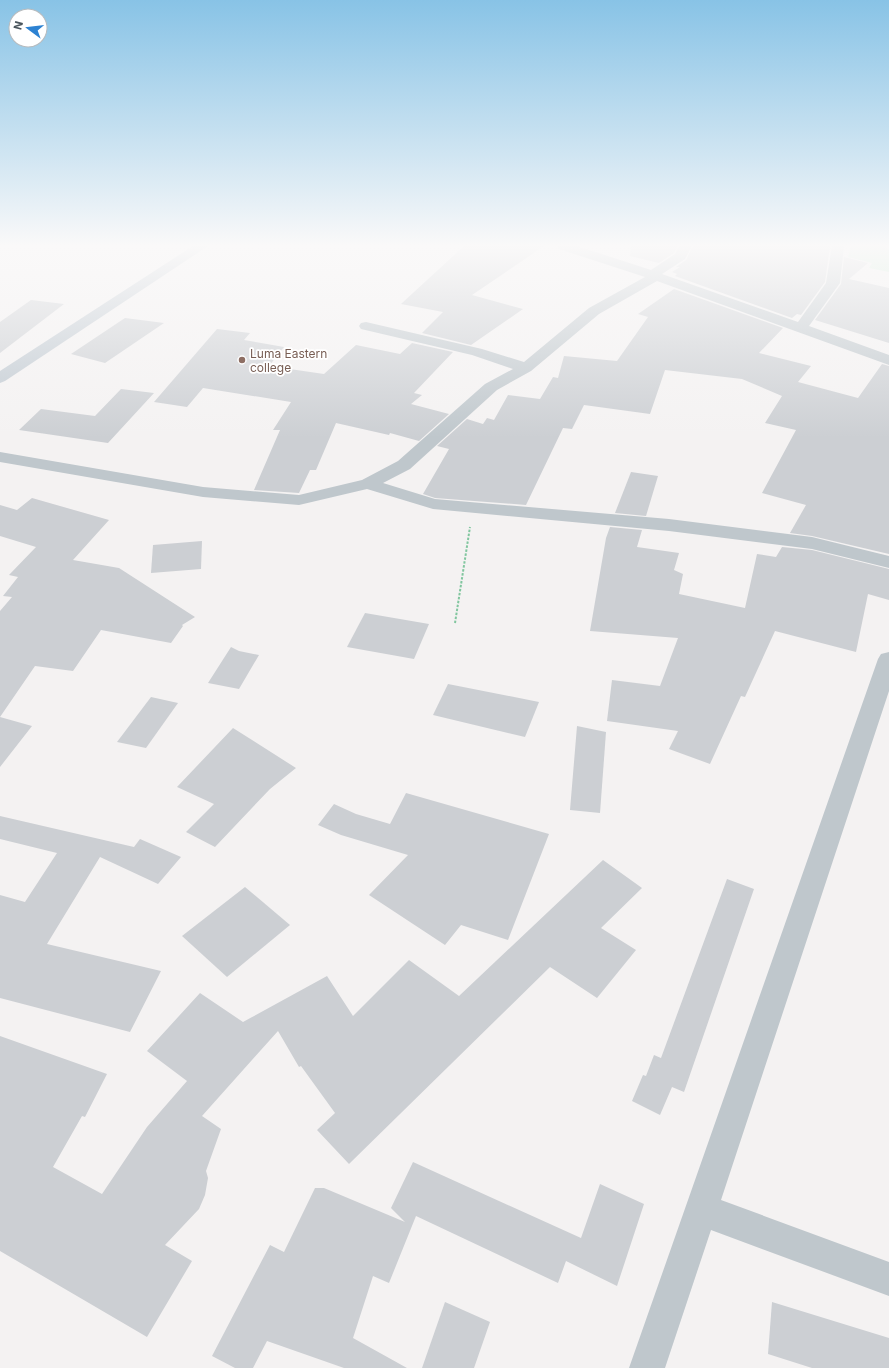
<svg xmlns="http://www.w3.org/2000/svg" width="889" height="1368" viewBox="0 0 889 1368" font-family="Inter,sans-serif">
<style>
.green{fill:#c6ecd2}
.building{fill:#cccfd3}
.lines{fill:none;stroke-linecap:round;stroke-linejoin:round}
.path{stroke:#81c69f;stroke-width:2;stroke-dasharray:2.5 1.5;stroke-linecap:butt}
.street{fill:#bfc7cc;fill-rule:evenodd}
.secondary{fill:#c0c9d1;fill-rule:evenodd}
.education-dot{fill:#8d6e63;stroke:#fff;stroke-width:1.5}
.labels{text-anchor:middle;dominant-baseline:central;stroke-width:3.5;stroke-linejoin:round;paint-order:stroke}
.far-education-label{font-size:12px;fill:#785e54;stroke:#fff;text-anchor:start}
</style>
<rect width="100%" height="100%" fill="#f4f2f2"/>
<!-- green -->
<path class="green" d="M851,246H886L889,250V272L869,268L872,263L848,257Z"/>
<!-- building -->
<g class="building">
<path d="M464,246H544L472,295L523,309L471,345L422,333L443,312L401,304Z"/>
<path d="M631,246H678L674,253L659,263L630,256Z"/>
<path d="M693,246H830L825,282L801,315L797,314L792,318L675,276L677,274L672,272L680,267H676L686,260Z"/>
<path d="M844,257L868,263L849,279L889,288V343L815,320L841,284Z"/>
<path d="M674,289L783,328L759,353L811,366L798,382L858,398L882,364L889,366V554L812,536L790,533L806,505L762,493L796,430L765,423L782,396L742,379L665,370L650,414L584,405L572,429L563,428L526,505L435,498L423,494L449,449L437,446L467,419L483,424L487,418L494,420L508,395L540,399L553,377L558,378L564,356L617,361L648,317L638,314Z"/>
<path d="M31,300L64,304L0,353V322Z"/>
<path d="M125,318L164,323L105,363L71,354Z"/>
<path d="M217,329L250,333L244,340L284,347L269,366L324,374L356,345L400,354L412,343L453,352L414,393L422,395L411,404L449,414L419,441L390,433L389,435L336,423L316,470H310L299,493L254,490L280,430H273L291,402L203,388L187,407L154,402Z"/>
<path d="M121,389L154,393L108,443L19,430L41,409L95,416Z"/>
<path d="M631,472L658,476L646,516L615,513Z"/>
<path d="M32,498L109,520L73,560L119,568L195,617L182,625L183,626L171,643L101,630L73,671L35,666L0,717L32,726L0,767V611L12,597L3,596L18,577L9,575L36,547L0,536V505L17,510Z"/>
<path d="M610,527L642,530L637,547L679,553L674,570L683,574L679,594L745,608L757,554L776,557L782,547L812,550L889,569V600L868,594L856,652L775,631L745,697L741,696L710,764L669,749L678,731L607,721L612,680L660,686L678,638L590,631L606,538Z"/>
<path d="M202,541L201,569L151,573L153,545Z"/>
<path d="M365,613L429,624L414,659L347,647Z"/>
<path d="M231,647L239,651L259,655L239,689L208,683Z"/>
<path d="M448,684L539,702L525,737L433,715Z"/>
<path d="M151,697L178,703L146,748L117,742Z"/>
<path d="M577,726L606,732L600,813L570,810Z"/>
<path d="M233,728L296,768L270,789L215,847L186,832L214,804L177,787Z"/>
<path d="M406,793L549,834L508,940L461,925L445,945L369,895L408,855L341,835L318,825L334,804L356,814L390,824Z"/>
<path d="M0,816L134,847L140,839L181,857L158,884L100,857L47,944L161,971L130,1032L0,998V895L25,902L57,853L0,839Z"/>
<path d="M603,860L642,888L601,928L636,950L597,998L550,967L349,1164L317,1130L335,1113L301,1066L299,1067L278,1031L202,1116L221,1129L206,1171L208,1178L205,1195L199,1209L165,1245L192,1261L147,1337L0,1251V1036L107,1074L85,1117L82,1116L53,1167L102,1194L147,1127L187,1081L147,1051L200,993L243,1022L327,976L353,1016L409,960L459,996Z"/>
<path d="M727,879L754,889L684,1092L672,1087L660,1115L632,1101L643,1075L646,1076L654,1055L661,1058Z"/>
<path d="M245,887L290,925L227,977L182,936Z"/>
<path d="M413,1162L581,1238L600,1184L644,1204L617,1286L566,1261L558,1283L416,1216L389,1283L373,1276L353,1338L407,1368H344L267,1341L253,1368H235L212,1356L270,1245L284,1252L315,1188H324L405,1222L391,1208Z"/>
<path d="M445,1302L490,1322L474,1368H422Z"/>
<path d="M772,1302L889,1338V1368H812L768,1354Z"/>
</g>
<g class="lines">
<!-- path -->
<path class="path" d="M455,623L470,527"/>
<!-- street -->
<g class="street">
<path d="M557,246H577L651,270L675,254L680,246H692L685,259L662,274L798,322L826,283L832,246H844L840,283L809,326L889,355V365L657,281L599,314L531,371L497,390L410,469L383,483L435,499L669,519L812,537L889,556V568L812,549L669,531L433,509L367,489L299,505L203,497L0,462V452L203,487L299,495L362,480L398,461L485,384L513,369L472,355L361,329L359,326L361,323L366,322L482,349L524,362L589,308L645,277L559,249Z"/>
<path d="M889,652V691L721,1200L889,1262V1296L711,1230L665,1368H629L878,659L881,654Z"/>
</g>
<!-- secondary -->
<path class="secondary" d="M193,246H208L5,381L0,383V371Z"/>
</g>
<!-- sky -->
<linearGradient id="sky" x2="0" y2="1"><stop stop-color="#88c3e6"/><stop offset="0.56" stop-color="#faf9f9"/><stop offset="1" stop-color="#faf9f9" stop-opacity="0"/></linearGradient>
<rect width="889" height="438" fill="url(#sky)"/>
<!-- markers -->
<circle class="education-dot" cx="242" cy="360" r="4"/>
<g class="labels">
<!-- far-education labels -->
<g class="far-education-label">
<text x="250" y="353">Luma Eastern<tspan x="250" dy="14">college</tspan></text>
</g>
</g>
<!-- north arrow -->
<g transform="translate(28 28) rotate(285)"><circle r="19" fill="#ffffff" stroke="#b7bbbe"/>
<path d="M0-3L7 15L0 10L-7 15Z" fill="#2d82d2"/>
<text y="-6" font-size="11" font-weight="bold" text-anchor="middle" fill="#4b565d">N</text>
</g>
</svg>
